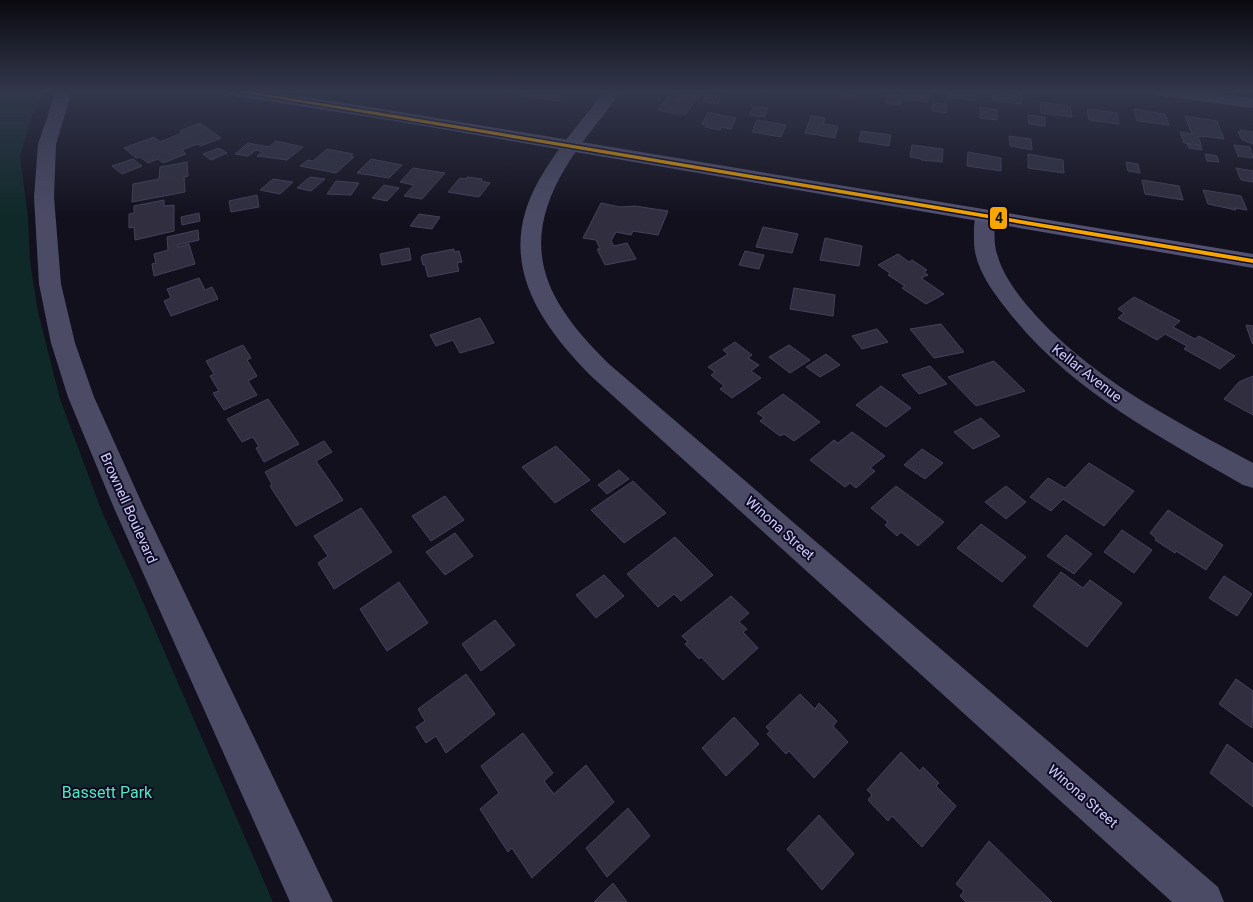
<svg xmlns="http://www.w3.org/2000/svg" width="1253" height="902" viewBox="0 0 1253 902" font-family="Roboto,sans-serif">
<style>
.green{fill:#0f2928}
.building{fill:#302e3f;stroke:#45415c}
.lines{fill:none;stroke-linecap:round;stroke-linejoin:round}
.street{fill:#4b4b66;fill-rule:evenodd}
.secondary{fill:#525171;fill-rule:evenodd}
.bus-1-casing{stroke:#0e0b22;stroke-width:3}
.bus-1{fill:#f7a600;fill-rule:evenodd}
.labels{text-anchor:middle;dominant-baseline:central;stroke-width:4;stroke-linejoin:round;paint-order:stroke}
.street-label{font-size:14px;fill:#d0ccff;stroke:#0e0b22}
.near-park-label{font-size:16px;fill:#4deabb;stroke:#0e0b22}
.line-badge{stroke:#0e0b22;stroke-width:2}
.pale-badge-label{font-size:14px;text-anchor:middle;font-weight:bold;fill:#111}
</style>
<rect width="100%" height="100%" fill="#12101d"/>
<!-- green -->
<path class="green" d="M3,91H43L31,118L20,156L28,217L30,262L38,312L60,399L102,512L133,579L273,902H0V92Z"/>
<!-- building -->
<g class="building">
<path d="M528,91H568L559,101L524,96Z"/>
<path d="M679,91H702L697,100L675,96Z"/>
<path d="M841,91H856L854,98L840,96Z"/>
<path d="M900,91H929L928,102L904,99L905,93H900Z"/>
<path d="M946,91H976L975,101L948,97Z"/>
<path d="M992,91L1022,94V104L994,101L992,100Z"/>
<path d="M707,94L721,96L718,104L703,101Z"/>
<path d="M887,94L901,96L900,105L886,103Z"/>
<path d="M667,97L695,101L686,114H676L658,110Z"/>
<path d="M933,102L947,104L946,113L932,111Z"/>
<path d="M1040,102L1070,106L1072,117L1041,113Z"/>
<path d="M754,106L768,108L764,117L749,115Z"/>
<path d="M980,107L997,110V120L980,118Z"/>
<path d="M1087,109L1117,113L1119,124L1089,120Z"/>
<path d="M1134,109L1165,114L1169,125L1137,121Z"/>
<path d="M708,112L721,115L736,118L731,129L721,127L720,130L705,127L706,125L702,124Z"/>
<path d="M1028,115L1045,117V126L1029,124Z"/>
<path d="M811,116L825,118L823,124L838,126L835,138L805,133Z"/>
<path d="M1185,116L1217,121L1224,139L1203,136L1204,137L1198,136L1201,145L1184,143L1180,132L1194,134L1191,132Z"/>
<path d="M757,120L786,125L781,137L752,132Z"/>
<path d="M200,123L221,138L201,146L197,144L182,150L186,154L163,163L158,159L148,163L140,157L136,158L124,148L154,137L160,142L182,133L180,131Z"/>
<path d="M1240,130L1253,132V144L1242,140L1238,132H1241Z"/>
<path d="M861,131L891,135L889,146L859,141Z"/>
<path d="M1009,136L1031,139L1032,150L1010,146Z"/>
<path d="M276,141L303,147L287,160L257,156L263,152L256,150L248,156L235,154L248,143L269,147Z"/>
<path d="M1187,144L1201,146L1202,150L1189,148Z"/>
<path d="M912,145L943,149L942,162L921,160V159L910,157Z"/>
<path d="M1234,145L1250,147L1253,158L1238,156Z"/>
<path d="M219,148L227,153L211,160L203,154Z"/>
<path d="M327,149L353,154L350,156L354,157L336,173L300,166L308,160L313,161Z"/>
<path d="M968,152L1001,158V171L967,166Z"/>
<path d="M1028,154L1063,160L1064,173L1028,168Z"/>
<path d="M1205,154L1217,156L1219,162L1207,161Z"/>
<path d="M133,159L142,166L122,174L112,166Z"/>
<path d="M371,159L402,165L389,178L357,173Z"/>
<path d="M187,162L188,176L184,177L185,192L132,202L133,184L159,179L160,167Z"/>
<path d="M1126,162L1138,164L1140,173L1128,171Z"/>
<path d="M413,168L445,173L422,199L404,196L414,185L400,182Z"/>
<path d="M1236,168L1253,171V182L1241,180Z"/>
<path d="M310,177L325,179L311,191L297,188Z"/>
<path d="M467,177L482,179L481,181L490,183L479,197L448,192L460,178L466,179Z"/>
<path d="M273,179L293,182L280,194L260,190Z"/>
<path d="M1142,180L1179,186L1183,200L1145,194Z"/>
<path d="M336,181L359,183L351,195L327,194Z"/>
<path d="M384,185L399,188L387,201L372,198Z"/>
<path d="M1203,190L1241,196L1247,210L1235,208L1236,210L1208,204Z"/>
<path d="M257,195L259,207L231,212L229,201Z"/>
<path d="M164,200V206L174,205V231L135,240L134,227L129,228V214L134,213V206Z"/>
<path d="M601,203L620,207L635,206L668,211L658,235L633,231L631,235L616,232L611,241L614,246L627,243L636,259L605,265L597,249H600L596,240L583,238Z"/>
<path d="M199,213L200,221L182,225L181,217Z"/>
<path d="M419,214L440,217L432,229L410,226Z"/>
<path d="M763,227L798,234L792,253L756,247Z"/>
<path d="M198,230L199,240L178,245V247L189,244L195,264L154,276L152,264L156,263L154,254L168,250L167,237Z"/>
<path d="M825,238L862,246L859,266L820,260Z"/>
<path d="M409,248L411,260L382,265L380,254Z"/>
<path d="M454,249V252L459,251L462,262L457,263L459,271L428,277L425,265H423L421,257L423,255Z"/>
<path d="M745,251L764,255L759,269L739,265Z"/>
<path d="M898,254L909,262L912,260L927,270L924,272L928,275L921,278L944,294L926,304L902,288L905,286L888,275L890,273L878,265Z"/>
<path d="M199,278L205,290L212,287L218,299L171,316L164,301L171,298L167,289Z"/>
<path d="M794,288L835,295L833,316L790,309Z"/>
<path d="M1134,297L1180,321L1173,327L1195,339L1199,336L1235,356L1220,369L1184,349L1187,346L1165,334L1157,340L1118,318L1124,313L1118,309Z"/>
<path d="M480,318L494,343L460,353L453,340L436,346L430,335Z"/>
<path d="M941,324L964,352L934,358L910,329Z"/>
<path d="M1246,325L1253,326V344L1252,343Z"/>
<path d="M877,329L888,342L862,349L852,336Z"/>
<path d="M735,342L752,355L748,358L759,365L751,371L761,378L732,398L720,389L724,386L711,375L715,372L708,367L728,354L723,350Z"/>
<path d="M243,345L251,358L247,360L257,376L248,381L257,395L224,410L213,393L219,391L210,376L214,374L206,361Z"/>
<path d="M789,345L810,360L790,373L769,357Z"/>
<path d="M826,354L840,365L820,377L806,367Z"/>
<path d="M994,361L1025,391L976,406L948,377Z"/>
<path d="M930,366L947,384L919,394L902,375Z"/>
<path d="M1253,376V415L1224,399L1239,382Z"/>
<path d="M881,386L911,408L886,427L856,405Z"/>
<path d="M783,394L820,422L794,441L784,434L780,436L760,421L764,418L757,413Z"/>
<path d="M268,399L299,444L264,462L256,448L259,447L253,437L242,442L227,419Z"/>
<path d="M981,418L1000,436L973,449L954,432Z"/>
<path d="M852,432L885,456L870,468L875,471L856,488L850,483L845,487L810,460L834,440L838,443Z"/>
<path d="M324,441L332,452L316,461L343,500L296,526L270,486L272,484L265,472Z"/>
<path d="M556,446L590,480L555,503L522,467Z"/>
<path d="M922,449L943,463L925,479L904,465Z"/>
<path d="M1089,463L1134,491L1104,526L1063,499L1051,511L1030,497L1048,478L1065,488Z"/>
<path d="M619,470L629,479L607,494L598,485Z"/>
<path d="M633,481L666,513L624,543L591,510Z"/>
<path d="M896,486L944,522L918,546L901,532L897,536L885,525L888,522L871,508Z"/>
<path d="M1006,486L1026,502L1006,519L985,502Z"/>
<path d="M445,496L464,520L431,541L412,516Z"/>
<path d="M361,508L392,552L334,589L318,563L328,556L314,536Z"/>
<path d="M1168,510L1223,545L1206,570L1176,551L1175,553L1155,540L1156,538L1150,533Z"/>
<path d="M981,524L1026,557L1002,582L957,548Z"/>
<path d="M1122,530L1152,550L1134,573L1104,552Z"/>
<path d="M455,533L473,556L445,575L426,552Z"/>
<path d="M1066,535L1092,554L1074,574L1047,556Z"/>
<path d="M675,537L713,575L681,601L674,594L658,607L627,574Z"/>
<path d="M1061,572L1083,588L1090,580L1122,603L1087,647L1033,606Z"/>
<path d="M604,575L624,596L596,618L576,595Z"/>
<path d="M1224,576L1252,594L1237,616L1209,598Z"/>
<path d="M399,582L428,623L387,651L360,609Z"/>
<path d="M731,596L749,613L739,622L747,629L743,632L758,648L723,680L701,657L699,659L685,644L688,642L682,636Z"/>
<path d="M495,620L515,645L481,671L462,644Z"/>
<path d="M466,674L495,714L446,753L436,736L426,743L416,727L425,721L418,709Z"/>
<path d="M1236,679L1253,691L1252,728L1219,704Z"/>
<path d="M800,694L815,709L819,703L837,721L833,726L848,742L814,778L789,751L786,754L767,734L770,731L766,727Z"/>
<path d="M734,717L759,744L726,776L702,748Z"/>
<path d="M523,733L553,773L544,781L554,794L586,765L614,802L532,878L512,848L508,852L480,809L499,793L481,766Z"/>
<path d="M1227,744L1253,764V807L1210,773Z"/>
<path d="M901,752L920,771L923,767L939,783L936,786L956,806L922,847L892,816L888,821L868,800L872,795L867,790Z"/>
<path d="M628,808L650,836L607,877L586,848Z"/>
<path d="M819,815L854,854L822,890L787,849Z"/>
<path d="M989,841L1052,902H966L960,896L964,891L956,884Z"/>
<path d="M613,883L627,902H594Z"/>
</g>
<g class="lines">
<!-- street -->
<g class="street">
<path d="M56,91H72L56,144L54,197L61,284L75,343L94,397L144,508L333,902H290L114,508L68,397L51,343L39,284L34,197L38,144Z"/>
<path d="M605,91H621C604,116 583,139 567,165C516,248 546,302 609,364L1218,887L1224,902H1172L591,376C536,320 495,258 539,180C557,148 582,120 605,91Z"/>
<path d="M1153,91H1199L1253,98V108L1161,96L1155,94Z"/>
<path d="M985,210L992,212L995,216C995,228 993,242 997,254C1002,272 1013,288 1025,303C1085,376 1172,419 1253,463V488L1243,485C1155,434 1067,389 1004,306C990,288 974,265 974,241C974,232 973,219 978,212Z"/>
</g>
<!-- secondary -->
<path class="secondary" d="M227,91H267L389,110L1253,254V268L389,120L235,96L229,94Z"/>
<!-- bus-1 casing -->
<g class="bus-1-casing">
<path id="bus-1" d="M234,91H245L389,114L1253,259V263Z"/>
</g>
<!-- bus-1 -->
<use href="#bus-1" class="bus-1"/>
</g>
<!-- sky -->
<linearGradient id="sky" x2="0" y2="1"><stop stop-color="#0a0910"/><stop offset="0.42" stop-color="#33374c"/><stop offset="1" stop-color="#33374c" stop-opacity="0"/></linearGradient>
<rect width="1253" height="217" fill="url(#sky)"/>
<g class="labels">
<!-- street labels -->
<g class="street-label">
<text transform="translate(1087 373) rotate(38)">Kellar Avenue</text>
<text transform="translate(129 508) rotate(66)">Brownell Boulevard</text>
<text transform="translate(780 528) rotate(42)">Winona Street</text>
<text transform="translate(1083 796) rotate(41)">Winona Street</text>
</g>
<!-- near-park labels -->
<g class="near-park-label">
<text x="107" y="792">Bassett Park</text>
</g>
</g>
<rect class="line-badge" x="989" y="206" width="19" height="24" rx="5" fill="#f7a600"/>
<g class="pale-badge-label">
<text x="999" y="223">4</text>
</g>
</svg>
